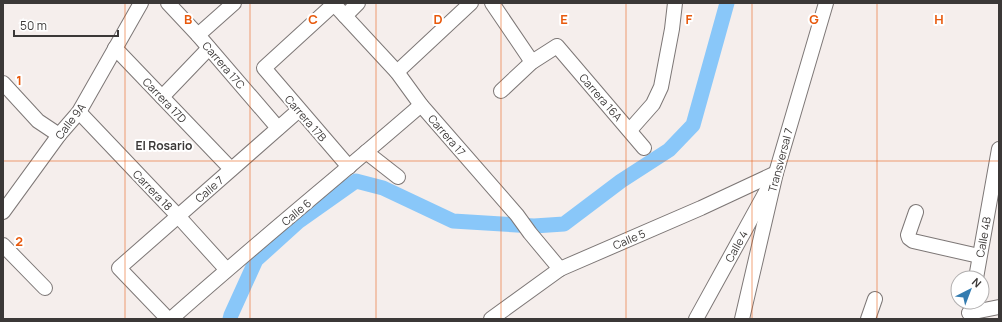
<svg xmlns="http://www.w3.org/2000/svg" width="1002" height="322" viewBox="0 0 1002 322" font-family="Manrope,sans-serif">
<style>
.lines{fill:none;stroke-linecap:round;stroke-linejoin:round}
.canal{stroke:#89c7f9;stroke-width:15}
.minor-casing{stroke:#7d7776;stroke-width:16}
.minor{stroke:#fff;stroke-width:14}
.grid{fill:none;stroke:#e8590c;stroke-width:1;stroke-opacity:0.55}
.labels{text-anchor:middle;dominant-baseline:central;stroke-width:4;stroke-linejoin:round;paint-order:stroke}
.street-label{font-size:11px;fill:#3b3837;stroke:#fff}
.neighbourhood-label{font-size:12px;font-weight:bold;fill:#3b3837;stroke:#fff}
.grid-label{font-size:13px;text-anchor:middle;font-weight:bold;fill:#e8590c;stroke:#fff;stroke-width:4;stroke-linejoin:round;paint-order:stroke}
</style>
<rect width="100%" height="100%" fill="#f5eeec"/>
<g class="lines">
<!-- canal -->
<path class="canal" d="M230,319L231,315L256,260L298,222L356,181L383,188L453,221L534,226L564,224L621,181L669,150L693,125L727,3"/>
<!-- minor casing -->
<g class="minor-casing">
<g id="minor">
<path d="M168,3L198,35L278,128"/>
<path d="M333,3L397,72L421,105L517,215L530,233L560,269"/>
<path d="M492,3L532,62"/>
<path d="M334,4L264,68L349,167"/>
<path d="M345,16L358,3"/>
<path d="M198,35L234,3"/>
<path d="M115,48L231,169"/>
<path d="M397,72L471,3"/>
<path d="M3,83L38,121L59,135"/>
<path d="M501,91L532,62L557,46L644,148"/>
<path d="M162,97L209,48"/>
<path d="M79,112L178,216L226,269"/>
<path d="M630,130L653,104L661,87L672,29L675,3"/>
<path d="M366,152L398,177"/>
<path d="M3,212L59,135L79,112L141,3"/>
<path d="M916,212L908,235L909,238L913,241L979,256"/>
<path d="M3,245L45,288"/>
<path d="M976,278L999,149"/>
<path d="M969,313L999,307"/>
<path d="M168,319L119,268L299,110"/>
<path d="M171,319C253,246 338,177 421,105"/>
<path d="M491,319L560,269L701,208L776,173"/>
<path d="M696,319L767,190"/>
<path d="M742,319L776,173L826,3"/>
<path d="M868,319L875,299"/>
</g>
</g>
<!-- minor -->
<use href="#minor" class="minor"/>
</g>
<!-- grid -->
<path class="grid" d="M125,3V319M250,3V319M376,3V319M501,3V319M626,3V319M752,3V319M877,3V319M3,161H999"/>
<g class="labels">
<!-- street labels -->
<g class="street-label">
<text transform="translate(224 65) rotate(49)">Carrera 17C</text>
<text transform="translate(601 97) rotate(49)">Carrera 16A</text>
<text transform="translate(165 100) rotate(46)">Carrera 17D</text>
<text transform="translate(306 118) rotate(49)">Carrera 17B</text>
<text transform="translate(70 121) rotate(-53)">Calle 9A</text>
<text transform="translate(447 135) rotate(49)">Carrera 17</text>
<text transform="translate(780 160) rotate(-75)">Transversal 7</text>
<text transform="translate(209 189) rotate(-41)">Calle 7</text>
<text transform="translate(153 190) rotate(46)">Carrera 18</text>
<text transform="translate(296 212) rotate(-40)">Calle 6</text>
<text transform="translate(983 237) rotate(-80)">Calle 4B</text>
<text transform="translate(629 239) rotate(-23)">Calle 5</text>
<text transform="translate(736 246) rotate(-61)">Calle 4</text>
</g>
<!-- neighbourhood labels -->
<g class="neighbourhood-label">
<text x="164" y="145">El Rosario</text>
</g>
</g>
<g class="grid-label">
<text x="188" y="24">B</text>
<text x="313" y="24">C</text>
<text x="438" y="24">D</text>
<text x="564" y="24">E</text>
<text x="689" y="24">F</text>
<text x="814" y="24">G</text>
<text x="939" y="24">H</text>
<text x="19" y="85">1</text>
<text x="19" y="246">2</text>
</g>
<!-- border -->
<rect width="1002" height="322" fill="none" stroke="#3b3837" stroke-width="8"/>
<!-- north arrow -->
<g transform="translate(970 290) rotate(42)"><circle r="19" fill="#ffffff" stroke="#b1afaf"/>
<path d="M0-3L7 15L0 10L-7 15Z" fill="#347cb0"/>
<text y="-6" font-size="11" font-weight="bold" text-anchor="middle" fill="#3b3837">N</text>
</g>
<!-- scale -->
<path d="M14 30v6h104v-6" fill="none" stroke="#3b3837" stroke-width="2"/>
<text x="20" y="30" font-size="12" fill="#3b3837" stroke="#ffffff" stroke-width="3" paint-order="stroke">50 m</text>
</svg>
